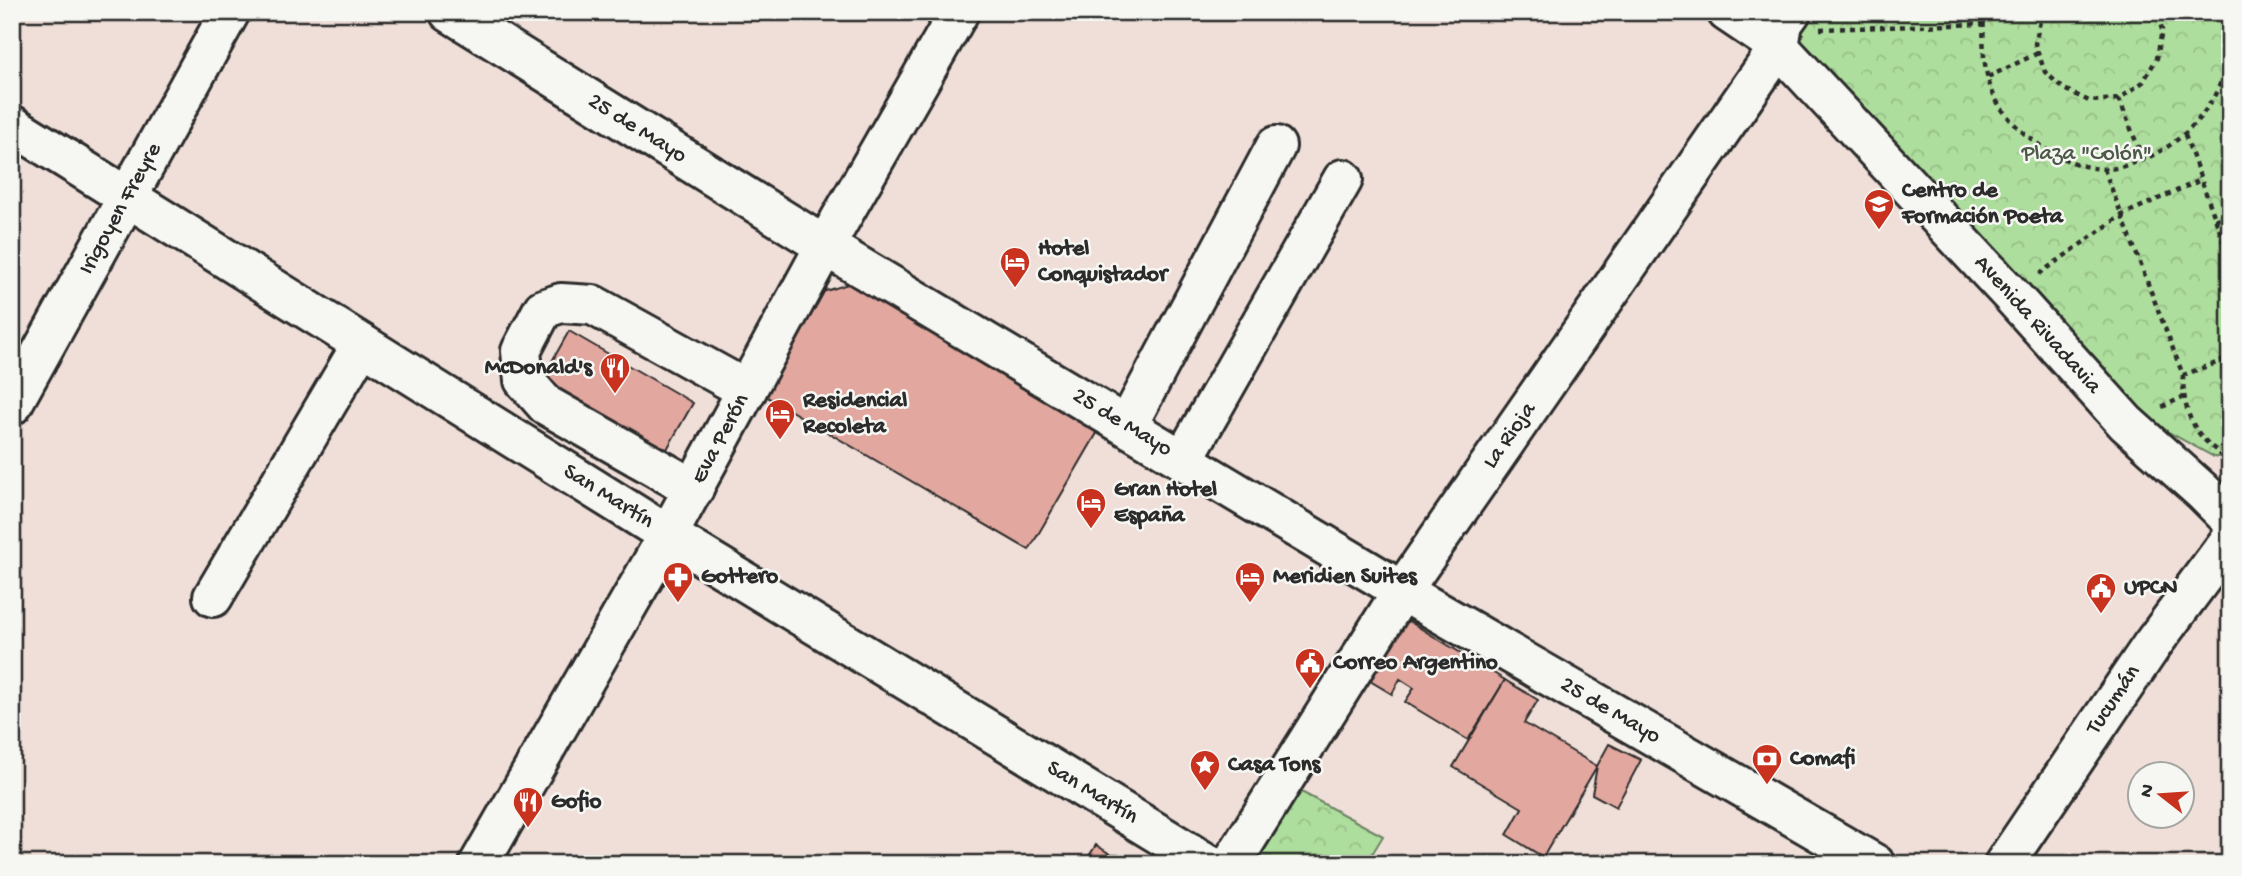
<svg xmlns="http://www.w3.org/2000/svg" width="2242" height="876" viewBox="0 0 2242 876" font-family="'Gochi Hand',sans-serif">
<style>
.park{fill:url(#park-crowns);stroke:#6c8464;stroke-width:2}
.building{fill:#e2a89f;stroke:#2b2b2b;stroke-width:2}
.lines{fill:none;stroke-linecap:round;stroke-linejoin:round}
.minor-casing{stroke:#2b2b2b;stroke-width:44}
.path{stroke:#2b2b2b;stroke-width:4.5;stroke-dasharray:5 5;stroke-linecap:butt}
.minor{stroke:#f6f6f2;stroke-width:38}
.labels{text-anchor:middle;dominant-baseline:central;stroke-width:5;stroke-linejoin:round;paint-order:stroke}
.street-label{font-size:23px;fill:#2b2b2b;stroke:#f6f6f2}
.park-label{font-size:23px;fill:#4c5848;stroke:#f6f6f2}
.poi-label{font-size:23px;font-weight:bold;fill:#2b2b2b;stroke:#f6f6f2;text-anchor:start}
</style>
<defs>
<pattern id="park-crowns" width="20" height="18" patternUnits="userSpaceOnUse" patternTransform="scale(1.75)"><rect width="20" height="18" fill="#aede9d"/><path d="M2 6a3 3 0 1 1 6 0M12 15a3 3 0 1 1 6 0" fill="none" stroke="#96bf87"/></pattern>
</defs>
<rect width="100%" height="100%" fill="#f0dfd9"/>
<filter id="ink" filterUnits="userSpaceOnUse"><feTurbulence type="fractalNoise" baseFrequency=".0143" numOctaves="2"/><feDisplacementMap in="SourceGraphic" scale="14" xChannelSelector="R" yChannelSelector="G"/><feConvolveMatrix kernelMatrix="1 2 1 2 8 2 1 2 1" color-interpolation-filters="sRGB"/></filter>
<g filter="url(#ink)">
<!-- park -->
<g class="park">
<path d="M1815,12H2230V457H2214L2159,427L2119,401L2047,324L1797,38Z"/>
<path d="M1294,788L1383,836L1366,864H1247Z"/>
</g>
<!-- building -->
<g class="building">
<path d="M851,283L1100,428L1029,550L757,391L813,295Z"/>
<path d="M569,331L693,403L662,458L538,386Z"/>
<path d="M1402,617L1505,680L1468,740L1405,702L1414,688L1400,679L1392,694L1365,678Z"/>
<path d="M1505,680L1538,700L1524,723L1597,766L1543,857L1507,835L1522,808L1453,767Z"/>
<path d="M1609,744L1641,760L1616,807L1592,794L1597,766Z"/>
<path d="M1096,845L1126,864H1084Z"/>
</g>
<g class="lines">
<!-- minor casing -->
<g class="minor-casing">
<g id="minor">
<path d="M449,12L825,246L1402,591L1875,864"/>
<path d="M1727,12L1779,47L2010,294L2126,423L2202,491L2230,519"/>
<path d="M12,125L668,535L1208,864"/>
<path d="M12,405L230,12"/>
<path d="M1127,426L1276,146"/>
<path d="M1183,460L1343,179"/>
<path d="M694,489L546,405L524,380L521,351L543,309L561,303L593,305L747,390"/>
<path d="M213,597L362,344"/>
<path d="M479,864L668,535L825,246L959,12"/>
<path d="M1231,864L1402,591L1779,47L1783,23L1791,12"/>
<path d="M2004,864L2152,645L2230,540"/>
</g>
</g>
<!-- path -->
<g class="path">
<path d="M1984,12C1983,39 1982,66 1992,91C2007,130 2064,169 2106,169C2118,169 2130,164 2142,160C2198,138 2242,76 2226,12"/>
<path d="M2042,12L2035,44L2045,72L2064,89L2089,101L2119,99"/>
<path d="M1820,29L1984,24"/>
<path d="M1988,77L2038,53"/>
<path d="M2223,83L2230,90"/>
<path d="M2185,135L2230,260"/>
<path d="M2143,159L2119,99L2143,82L2157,58L2162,30L2157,12"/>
<path d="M2104,169L2183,375L2230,358"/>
<path d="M2215,220L2230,214"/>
<path d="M2039,274L2122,215L2201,180"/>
<path d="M2183,375C2183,404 2189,427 2211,446C2217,451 2222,457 2230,459"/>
<path d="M2162,407L2183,397"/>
</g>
<!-- minor -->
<use href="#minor" class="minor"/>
</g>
</g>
<!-- icons -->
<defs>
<g id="university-pin" transform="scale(1.575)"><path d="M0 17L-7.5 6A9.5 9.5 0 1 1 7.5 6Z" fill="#c8321e" stroke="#f6f6f2"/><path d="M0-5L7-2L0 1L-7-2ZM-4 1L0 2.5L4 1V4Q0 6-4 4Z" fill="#fff"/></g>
<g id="hotel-pin" transform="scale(1.575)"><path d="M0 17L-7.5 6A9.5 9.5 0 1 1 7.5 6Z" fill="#c8321e" stroke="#f6f6f2"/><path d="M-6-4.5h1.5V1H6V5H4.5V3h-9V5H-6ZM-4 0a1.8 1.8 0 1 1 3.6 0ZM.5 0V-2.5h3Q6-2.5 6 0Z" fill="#fff"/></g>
<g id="restaurant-pin" transform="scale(1.575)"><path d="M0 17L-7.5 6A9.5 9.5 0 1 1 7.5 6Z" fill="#c8321e" stroke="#f6f6f2"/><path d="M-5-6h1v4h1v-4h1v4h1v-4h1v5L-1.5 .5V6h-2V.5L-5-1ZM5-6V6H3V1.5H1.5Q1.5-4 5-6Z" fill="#fff"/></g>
<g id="pharmacy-pin" transform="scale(1.575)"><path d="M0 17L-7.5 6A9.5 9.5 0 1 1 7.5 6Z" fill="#c8321e" stroke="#f6f6f2"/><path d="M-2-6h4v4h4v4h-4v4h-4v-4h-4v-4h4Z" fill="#fff"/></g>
<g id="civic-pin" transform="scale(1.575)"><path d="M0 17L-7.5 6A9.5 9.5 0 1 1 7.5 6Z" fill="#c8321e" stroke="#f6f6f2"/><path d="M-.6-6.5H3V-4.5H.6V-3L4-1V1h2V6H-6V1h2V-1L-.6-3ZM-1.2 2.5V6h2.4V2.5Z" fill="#fff"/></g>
<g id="bank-pin" transform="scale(1.575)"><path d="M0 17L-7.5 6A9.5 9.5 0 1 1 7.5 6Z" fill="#c8321e" stroke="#f6f6f2"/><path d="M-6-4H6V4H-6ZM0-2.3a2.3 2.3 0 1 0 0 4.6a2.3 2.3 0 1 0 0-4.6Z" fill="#fff"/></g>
<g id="sight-pin" transform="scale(1.575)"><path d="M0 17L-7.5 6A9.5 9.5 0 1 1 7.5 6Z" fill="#c8321e" stroke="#f6f6f2"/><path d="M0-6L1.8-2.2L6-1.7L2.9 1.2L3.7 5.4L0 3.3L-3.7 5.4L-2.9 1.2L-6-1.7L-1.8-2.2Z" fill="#fff"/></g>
</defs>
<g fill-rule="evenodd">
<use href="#university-pin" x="1879" y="204"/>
<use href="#hotel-pin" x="1015" y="262"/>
<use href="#restaurant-pin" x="615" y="368"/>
<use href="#hotel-pin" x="780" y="414"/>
<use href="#hotel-pin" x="1091" y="503"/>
<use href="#pharmacy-pin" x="678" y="577"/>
<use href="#hotel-pin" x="1250" y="577"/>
<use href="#civic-pin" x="2101" y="588"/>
<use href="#civic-pin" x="1310" y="663"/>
<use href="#bank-pin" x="1767" y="759"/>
<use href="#sight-pin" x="1205" y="765"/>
<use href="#restaurant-pin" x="528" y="802"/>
</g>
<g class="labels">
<!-- street labels -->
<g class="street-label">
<text transform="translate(637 129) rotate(32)">25 de Mayo</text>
<text transform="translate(121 209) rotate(-61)">Irigoyen Freyre</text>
<text transform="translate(2037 325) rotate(48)">Avenida Rivadavia</text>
<text transform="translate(1122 423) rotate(31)">25 de Mayo</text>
<text transform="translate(1510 436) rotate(-55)">La Rioja</text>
<text transform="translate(721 439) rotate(-62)">Eva Perón</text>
<text transform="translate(608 497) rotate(32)">San Martín</text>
<text transform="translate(2114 700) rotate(-56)">Tucumán</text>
<text transform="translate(1610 711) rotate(30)">25 de Mayo</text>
<text transform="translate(1092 793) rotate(31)">San Martín</text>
</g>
<!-- park labels -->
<g class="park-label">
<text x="2087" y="154">Plaza "Colón"</text>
</g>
<!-- poi labels -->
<g class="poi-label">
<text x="1902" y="191">Centro de<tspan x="1902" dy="26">Formación Poeta</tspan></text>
<text x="1038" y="249">Hotel<tspan x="1038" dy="26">Conquistador</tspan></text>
<text x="592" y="368" text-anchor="end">McDonald's</text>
<text x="803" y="401">Residencial<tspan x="803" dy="26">Recoleta</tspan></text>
<text x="1114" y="490">Gran Hotel<tspan x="1114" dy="26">España</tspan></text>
<text x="701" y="577">Gottero</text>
<text x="1273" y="577">Meridien Suites</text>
<text x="2124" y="588">UPCN</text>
<text x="1333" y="663">Correo Argentino</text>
<text x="1790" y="759">Comafi</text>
<text x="1228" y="765">Casa Tons</text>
<text x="551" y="802">Gofio</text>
</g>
</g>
<!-- margin -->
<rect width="2242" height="876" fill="none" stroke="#f6f6f2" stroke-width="42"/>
<rect x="21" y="21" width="2200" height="834" fill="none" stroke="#2b2b2b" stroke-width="2.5" filter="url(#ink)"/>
<!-- north arrow -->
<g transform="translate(2161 795) rotate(287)"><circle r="33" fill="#f6f6f2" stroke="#a5a5a2" stroke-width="2"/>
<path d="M0-5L12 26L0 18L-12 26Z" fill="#c8321e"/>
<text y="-10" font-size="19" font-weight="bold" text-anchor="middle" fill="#2b2b2b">N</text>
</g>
</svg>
